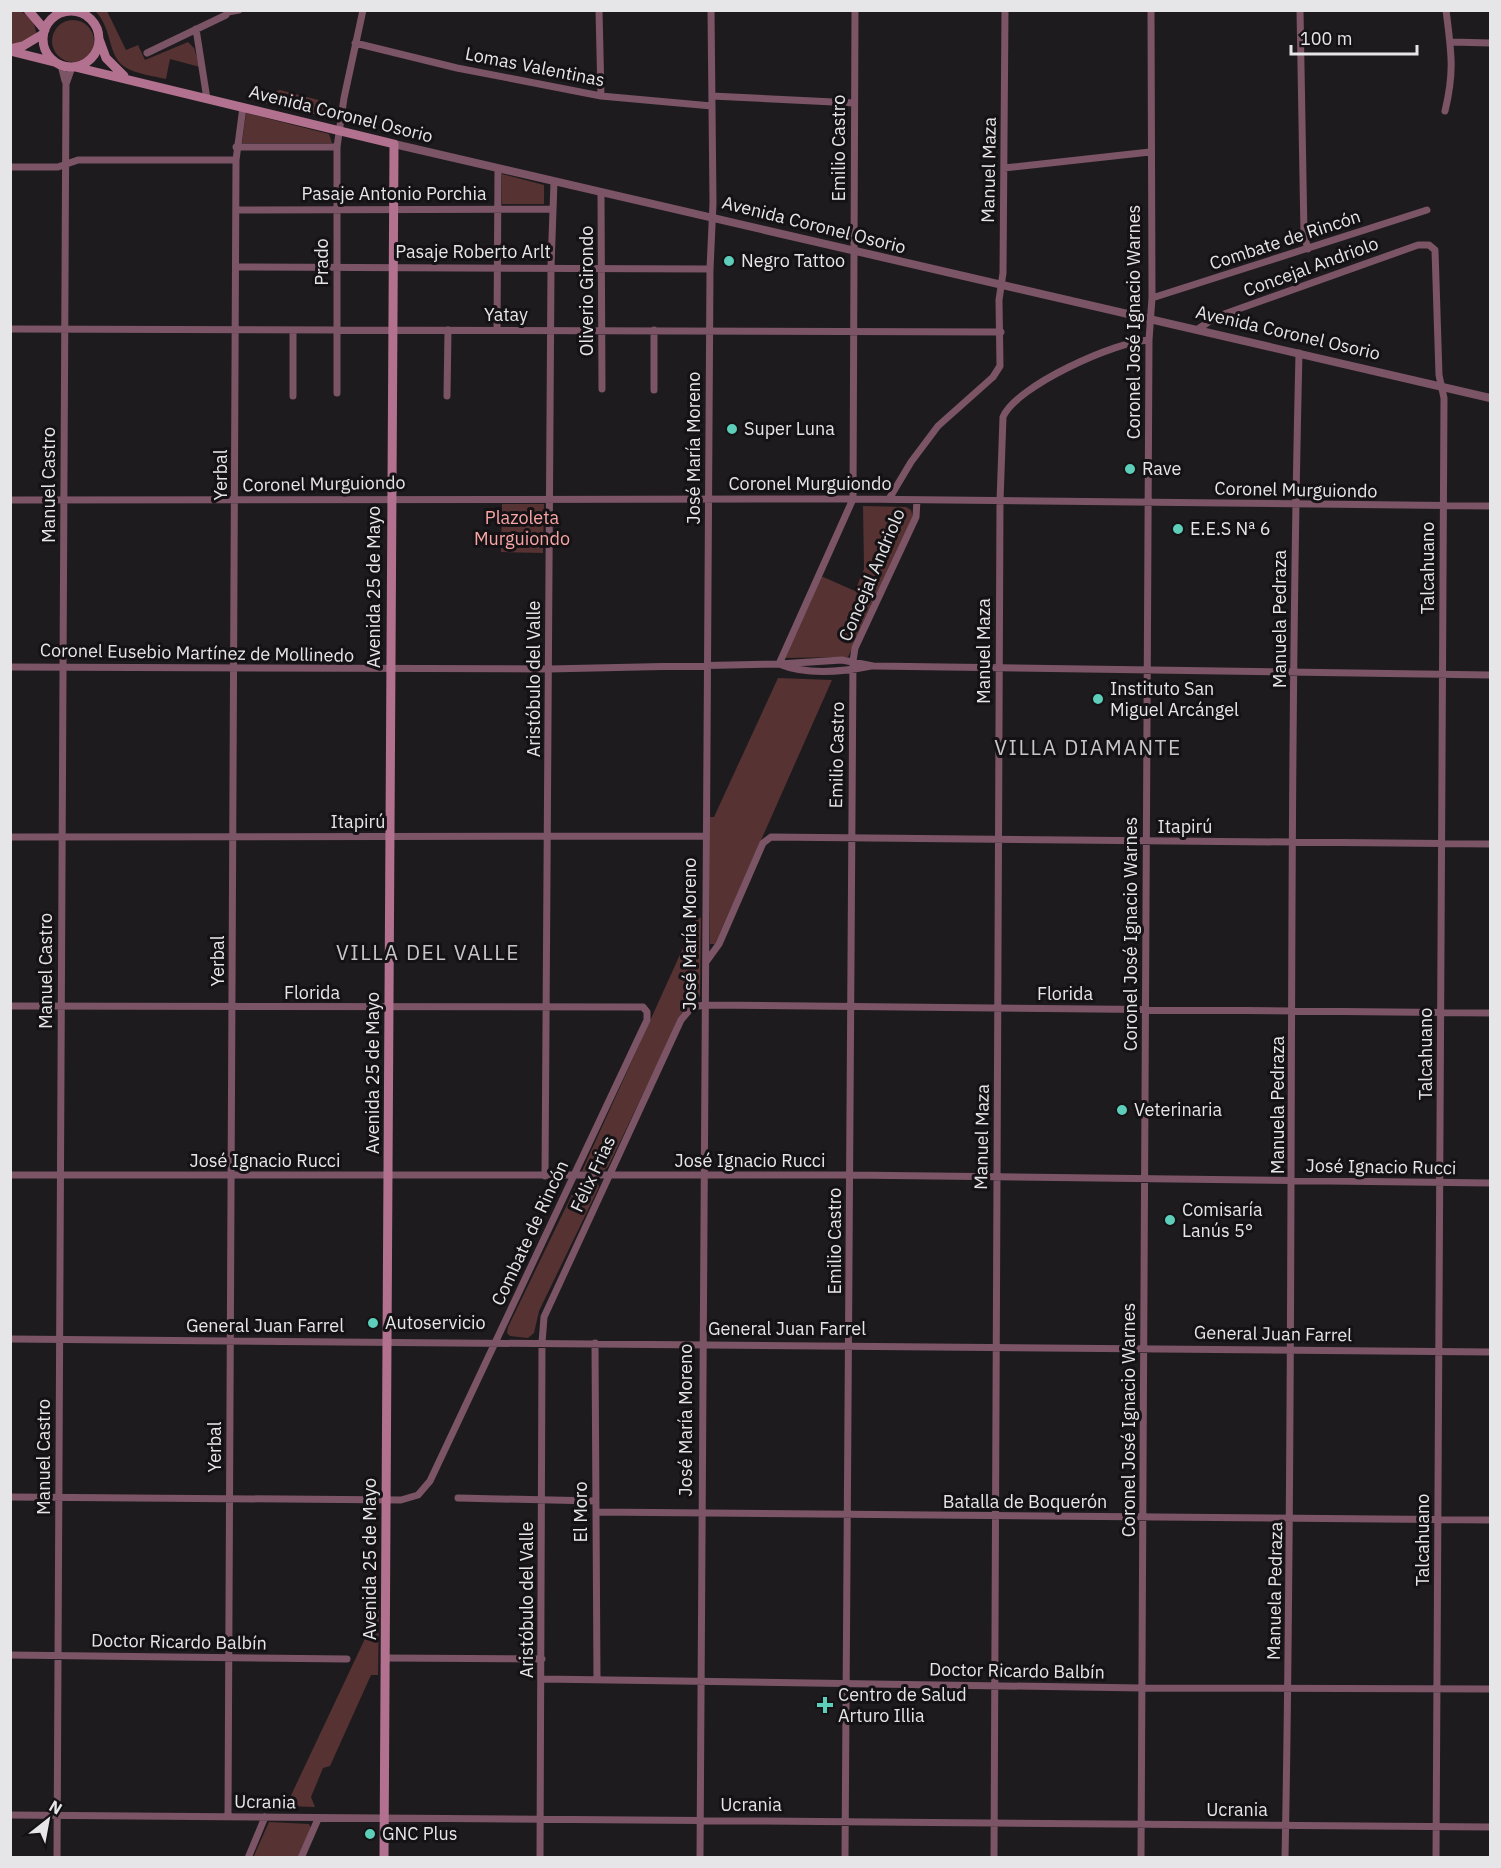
<svg xmlns="http://www.w3.org/2000/svg" width="1501" height="1868" viewBox="0 0 1501 1868" font-family="'IBM Plex Sans',sans-serif">
  <style>
    .green { fill: #563232 }
    .lines { fill: none; stroke-linecap: round; stroke-linejoin: round }
    .minor { stroke: #7b5465; stroke-width: 7 }
    .tertiary { stroke: #7b5465; stroke-width: 8 }
    .secondary { stroke: #b2728f; stroke-width: 9 }
    .poi-dot { fill: #5cceba; stroke: #141215; stroke-width: 2 }
    .labels { text-anchor: middle; stroke-width: 6; stroke-linejoin: round; paint-order: stroke }
    .street-label { font-size: 18px; fill: #e6e5e7; stroke: #141215 }
    .poi-label { font-size: 18px; fill: #e6e5e7; stroke: #141215; text-anchor: start }
    .park-label { font-size: 18px; fill: #f8a5a4; stroke: #141215 }
    .quarter-label { font-size: 21px; letter-spacing: 1.5px; fill: #c8c5c8; stroke: #141215 }
  </style>
  <rect width="100%" height="100%" fill="#1e1b1e"/>
  <path class="green" d="M11 11H21C30 18 37 24 36 37L11 47Z
    M95 11H107L126 50 138 45 145 60 188 42 194 48 200 67 170 59 166 79C153 76 136 74 125 67 107 56 113 28 95 11Z
    M52 41a21 21 0 1 1 42 0a21 21 0 1 1-42 0Z
    M280 90 330 103 327 117 260 102 261 95Z
    M246 113 329 134 332 143H242Z
    M502 174 544 185V204H502Z
    M502 504H544L543 553 501 552Z
    M863 506 906 507 911 510 913 517 848 657 783 658 821 576 855 591 864 569Z
    M778 678 832 680 715 944H710V817H714Z
    M697 917 701 918 700 996 679 1019 608 1167 603 1171H582Z
    M578 1182H597L599 1187 539 1311 534 1333 528 1338 510 1336 507 1333 508 1327Z
    M379 1609 378 1675H371L330 1766 323 1768 311 1797 315 1807 286 1806Z
    M269 1822 309 1824 312 1830 299 1857 253 1858Z"/>
  <g class="lines">
    <path class="minor" d="M599 10 601 96
      M1300 10 1304 235 1308 249
      M228 12 239 10
      M196 29 207 99
      M1451 42 1490 43
      M355 43 457 68 601 96 712 106
      M147 53 226 15 229 10
      M61 65 65 81
      M712 96 854 103
      M1445 111C1455 70 1451 51 1446 10
      M236 147H337
      M10 167H58L78 160H236
      M1004 168 1150 152
      M601 193 602 389
      M236 210 552 209
      M237 267 710 269
      M1152 298 1427 210
      M10 329 1001 332
      M1198 329 1216 317 1418 245H1429L1435 250 1439 375 1444 398 1436 1858
      M497 330 498 169
      M654 390V330
      M337 393V147L344 98 363 10
      M293 396V331
      M447 396 448 330
      M889 499 911 462 938 426 993 377 1000 366 999 300 1003 273 1005 10
      M10 500 853 499 1490 506
      M779 664 853 499 855 10
      M779 664C806 675 842 672 871 666
      M10 667 549 669 779 664 842 660 873 666 1490 675
      M10 837 705 836
      M706 962 719 944 763 843 771 837 1490 844
      M10 1006 643 1007 647 1012V1020L430 1481 418 1495 401 1500 10 1497
      M10 1175H850L1490 1183
      M545 1176 551 267 554 182
      M10 1339 1490 1352
      M595 1343 597 1680
      M458 1498 596 1501
      M596 1512 1490 1520
      M10 1655 347 1659
      M386 1658 542 1659
      M542 1679 1142 1688 1490 1689
      M10 1815 1490 1827
      M228 1817 236 160 243 107
      M57 1858 66 84 72 67
      M248 1858 265 1817
      M301 1858 318 1819
      M540 1858 542 1343 544 1317 681 1020 692 1007 705 1005 1490 1013
      M700 1858 710 269 713 203 711 10
      M845 1858 853 661 855 648 916 517 917 500
      M994 1858 1000 501 1003 417C1016 386 1116 341 1149 340
      M1141 1858 1149 340 1152 298 1151 10
      M1285 1858C1295 1356 1287 854 1299 353"/>
    <path class="tertiary" d="M394 144 1490 398"/>
    <path class="secondary" d="M28 10 45 30
      M43 39a28 28 0 1 1 56 0a28 28 0 1 1-56 0Z
      M99 39 106 58 124 76
      M10 49 23 46 43 34
      M10 51 54 62
      M75 67 394 144 384 1858"/>
  </g>
  <g class="poi-dot">
    <circle cx="729" cy="261" r="6"/>
    <circle cx="732" cy="429" r="6"/>
    <circle cx="1130" cy="469" r="6"/>
    <circle cx="1178" cy="529" r="6"/>
    <circle cx="1098" cy="699" r="6"/>
    <circle cx="1122" cy="1110" r="6"/>
    <circle cx="1170" cy="1220" r="6"/>
    <circle cx="373" cy="1323" r="6"/>
    <path d="M822 1696h6v6h6v6h-6v6h-6v-6h-6v-6h6z"/>
    <circle cx="370" cy="1834" r="6"/>
  </g>
  <g class="labels">
    <g class="street-label">
      <text transform="translate(535 67) rotate(11)" y="6">Lomas Valentinas</text>
      <text transform="translate(341 114) rotate(14)" y="6">Avenida Coronel Osorio</text>
      <text transform="translate(839 148) rotate(-90)" y="6">Emilio Castro</text>
      <text transform="translate(989 170) rotate(-89)" y="6">Manuel Maza</text>
      <text x="394" y="200">Pasaje Antonio Porchia</text>
      <text transform="translate(814 225) rotate(14)" y="6">Avenida Coronel Osorio</text>
      <text transform="translate(1285 240) rotate(-18)" y="6">Combate de Rincón</text>
      <text x="473" y="258">Pasaje Roberto Arlt</text>
      <text transform="translate(322 262) rotate(-90)" y="6">Prado</text>
      <text transform="translate(1311 267) rotate(-20)" y="6">Concejal Andriolo</text>
      <text transform="translate(587 291) rotate(-90)" y="6">Oliverio Girondo</text>
      <text x="506" y="321">Yatay</text>
      <text transform="translate(1134 322) rotate(-90)" y="6">Coronel José Ignacio Warnes</text>
      <text transform="translate(1288 333) rotate(13)" y="6">Avenida Coronel Osorio</text>
      <text transform="translate(694 448) rotate(-90)" y="6">José María Moreno</text>
      <text transform="translate(221 475) rotate(-90)" y="6">Yerbal</text>
      <text transform="translate(324 484) rotate(-1)" y="6">Coronel Murguiondo</text>
      <text x="810" y="490">Coronel Murguiondo</text>
      <text transform="translate(49 485) rotate(-90)" y="6">Manuel Castro</text>
      <text transform="translate(1296 490) rotate(1)" y="6">Coronel Murguiondo</text>
      <text transform="translate(1428 568) rotate(-90)" y="6">Talcahuano</text>
      <text transform="translate(872 575) rotate(-67)" y="6">Concejal Andriolo</text>
      <text transform="translate(374 587) rotate(-90)" y="6">Avenida 25 de Mayo</text>
      <text transform="translate(1280 619) rotate(-90)" y="6">Manuela Pedraza</text>
      <text transform="translate(984 651) rotate(-90)" y="6">Manuel Maza</text>
      <text transform="translate(197 653) rotate(1)" y="6">Coronel Eusebio Martínez de Mollinedo</text>
      <text transform="translate(534 679) rotate(-90)" y="6">Aristóbulo del Valle</text>
      <text transform="translate(837 755) rotate(-89)" y="6">Emilio Castro</text>
      <text x="358" y="828">Itapirú</text>
      <text x="1185" y="833">Itapirú</text>
      <text transform="translate(690 934) rotate(-90)" y="6">José María Moreno</text>
      <text transform="translate(1131 934) rotate(-90)" y="6">Coronel José Ignacio Warnes</text>
      <text transform="translate(218 961) rotate(-90)" y="6">Yerbal</text>
      <text transform="translate(46 971) rotate(-90)" y="6">Manuel Castro</text>
      <text x="312" y="999">Florida</text>
      <text x="1065" y="1000">Florida</text>
      <text transform="translate(1426 1054) rotate(-90)" y="6">Talcahuano</text>
      <text transform="translate(373 1073) rotate(-90)" y="6">Avenida 25 de Mayo</text>
      <text transform="translate(1278 1105) rotate(-90)" y="6">Manuela Pedraza</text>
      <text transform="translate(982 1137) rotate(-89)" y="6">Manuel Maza</text>
      <text x="265" y="1167">José Ignacio Rucci</text>
      <text x="750" y="1167">José Ignacio Rucci</text>
      <text transform="translate(1381 1167) rotate(1)" y="6">José Ignacio Rucci</text>
      <text transform="translate(593 1174) rotate(-65)" y="6">Félix Frias</text>
      <text transform="translate(530 1233) rotate(-65)" y="6">Combate de Rincón</text>
      <text transform="translate(835 1241) rotate(-90)" y="6">Emilio Castro</text>
      <text x="265" y="1332">General Juan Farrel</text>
      <text x="787" y="1335">General Juan Farrel</text>
      <text transform="translate(1273 1334) rotate(1)" y="6">General Juan Farrel</text>
      <text transform="translate(686 1420) rotate(-90)" y="6">José María Moreno</text>
      <text transform="translate(1129 1420) rotate(-90)" y="6">Coronel José Ignacio Warnes</text>
      <text transform="translate(215 1447) rotate(-90)" y="6">Yerbal</text>
      <text transform="translate(44 1457) rotate(-90)" y="6">Manuel Castro</text>
      <text x="1025" y="1508">Batalla de Boquerón</text>
      <text transform="translate(581 1512) rotate(-90)" y="6">El Moro</text>
      <text transform="translate(1423 1540) rotate(-90)" y="6">Talcahuano</text>
      <text transform="translate(370 1559) rotate(-90)" y="6">Avenida 25 de Mayo</text>
      <text transform="translate(1275 1591) rotate(-89)" y="6">Manuela Pedraza</text>
      <text transform="translate(527 1600) rotate(-90)" y="6">Aristóbulo del Valle</text>
      <text transform="translate(179 1642) rotate(1)" y="6">Doctor Ricardo Balbín</text>
      <text transform="translate(1017 1671) rotate(1)" y="6">Doctor Ricardo Balbín</text>
      <text transform="translate(265 1802) rotate(1)" y="6">Ucrania</text>
      <text x="751" y="1811">Ucrania</text>
      <text x="1237" y="1816">Ucrania</text>
    </g>
    <g class="poi-label">
      <text x="741" y="267">Negro Tattoo</text>
      <text x="744" y="435">Super Luna</text>
      <text x="1142" y="475">Rave</text>
      <text x="1190" y="535">E.E.S Nª 6</text>
      <text x="1110" y="695">Instituto San<tspan x="1110" dy="21">Miguel Arcángel</tspan></text>
      <text x="1134" y="1116">Veterinaria</text>
      <text x="1182" y="1216">Comisaría<tspan x="1182" dy="21">Lanús 5°</tspan></text>
      <text x="385" y="1329">Autoservicio</text>
      <text x="838" y="1701">Centro de Salud<tspan x="838" dy="21">Arturo Illia</tspan></text>
      <text x="382" y="1840">GNC Plus</text>
    </g>
    <g class="park-label">
      <text x="522" y="524">Plazoleta<tspan x="522" dy="21">Murguiondo</tspan></text>
    </g>
    <g class="quarter-label">
      <text x="1088" y="755">VILLA DIAMANTE</text>
      <text x="428" y="960">VILLA DEL VALLE</text>
    </g>
  </g>
  <rect width="1501" height="1868" fill="none" stroke="#e6e5e7" stroke-width="24"/>
  <g transform="translate(48 1820) rotate(31)" stroke="#141215" stroke-width="4.5" paint-order="stroke">
  <path d="M0-4.5L10 22L0 15L-10 22Z" fill="#e6e5e7"/>
  <text y="-9" font-size="16" font-weight="bold" text-anchor="middle" fill="#e6e5e7">N</text>
  </g>
  <path d="M1291 45v9h126v-9" fill="none" stroke="#e6e5e7" stroke-width="3"/>
  <text x="1300" y="45" font-size="18" fill="#e6e5e7" stroke="#141215" stroke-width="4.5" paint-order="stroke">100 m</text>
</svg>
